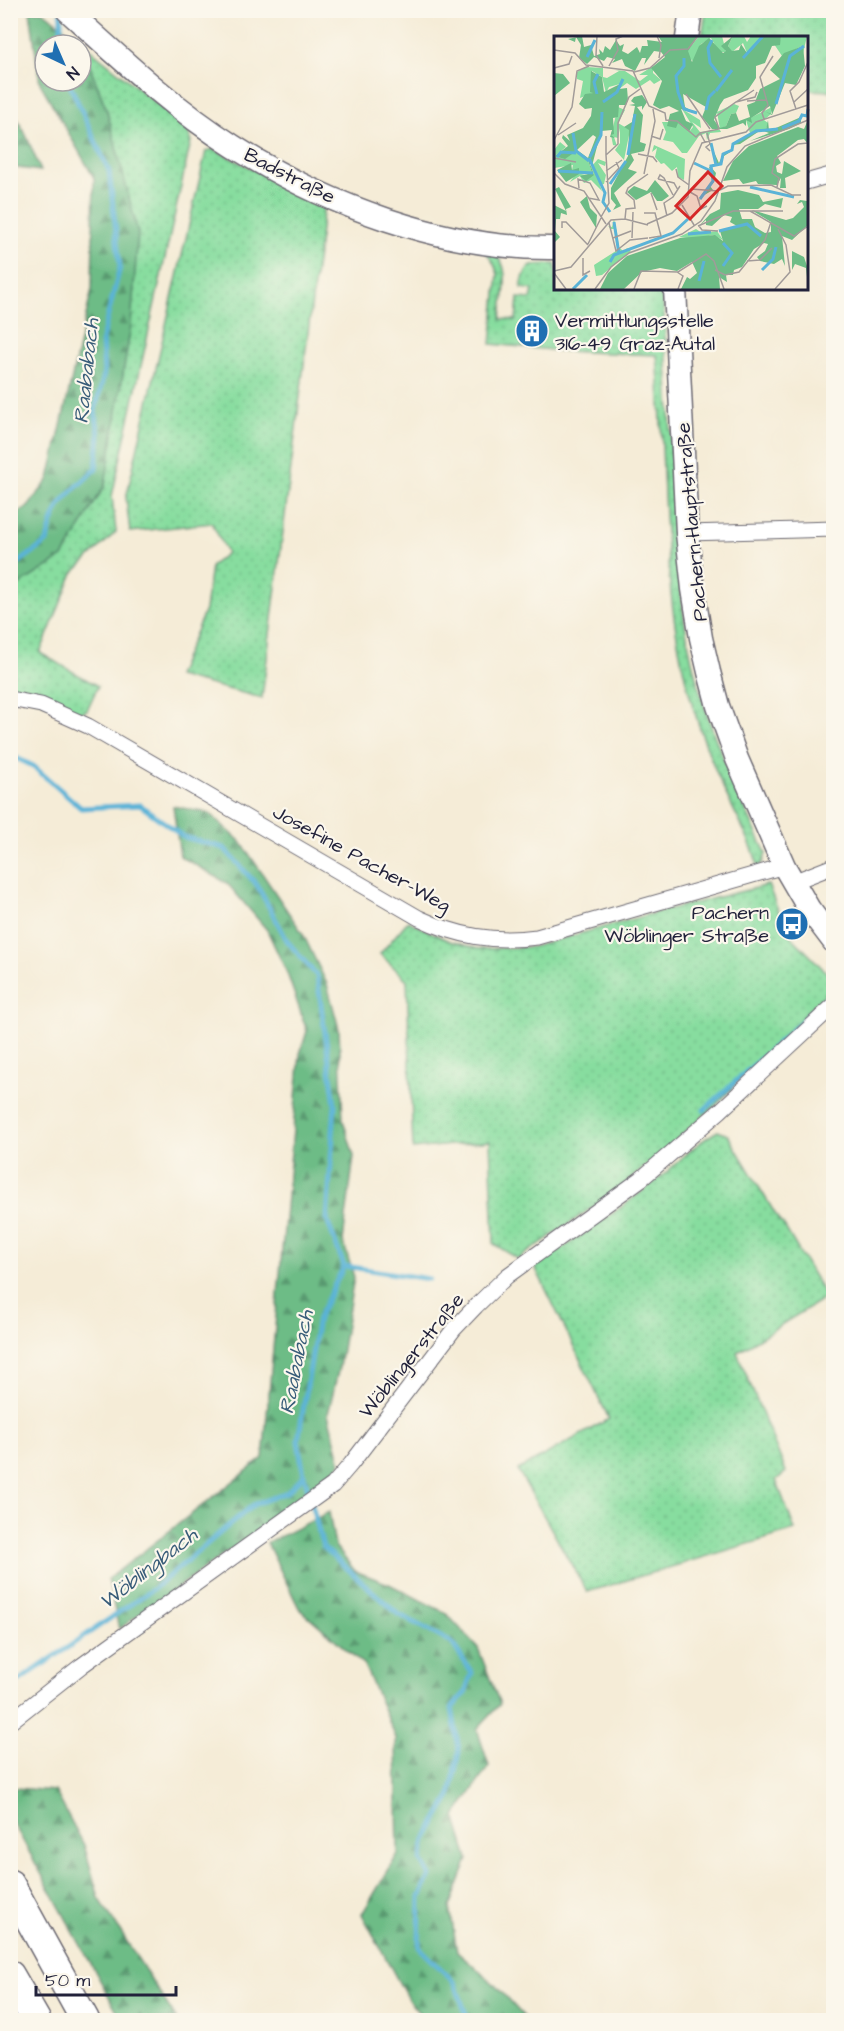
<svg xmlns="http://www.w3.org/2000/svg" width="844" height="2031" viewBox="0 0 844 2031" font-family="'Architects Daughter',sans-serif">
  <style>
    .grass { fill: url(#grass-dots); stroke: #54806d; stroke-width: 1.5 }
    .forest { fill: url(#forest-firs); stroke: #486f60; stroke-width: 1.5; fill-rule: evenodd }
    .lines { fill: none; stroke-linecap: round; stroke-linejoin: round }
    .stream { stroke: #5ab3d7; stroke-width: 5 }
    .street-casing { stroke: #6c6972; stroke-width: 17 }
    .secondary-casing { stroke: #6c6972; stroke-width: 25 }
    .highway-casing { stroke: #6c6972; stroke-width: 31 }
    .street { stroke: #fff; stroke-width: 15 }
    .secondary { stroke: #fff; stroke-width: 22 }
    .highway { stroke: #fff; stroke-width: 28 }
    .labels { text-anchor: middle; stroke-width: 4.5; stroke-linejoin: round; paint-order: stroke }
    .street-label { font-size: 20px; fill: #22223b; stroke: #fbf7ec }
    .poi-label { font-size: 20px; fill: #22223b; stroke: #fbf7ec; text-anchor: start }
    .water-label { font-size: 21px; font-style: italic; fill: #385c79; stroke: #fbf7ec }
    .inset-river { fill: none; stroke: #5ab3d7; stroke-width: 3 }
    .inset-road { fill: none; stroke: #a19b99; stroke-width: 1.5 }
    .view { fill: #d62828; fill-opacity: 0.15; stroke: #d62828; stroke-width: 3 }
    .inset-edge { fill: none; stroke: #22223b; stroke-width: 3 }
  </style>
  <defs>
    <pattern id="grass-dots" width="8" height="8" patternUnits="userSpaceOnUse" patternTransform="scale(1.5)"><rect width="8" height="8" fill="#87dd9f"/><path d="M2 2h.1M6 6h.1" fill="none" stroke="#74bd8a" stroke-width="1.8" stroke-linecap="round"/></pattern>
    <pattern id="forest-firs" width="22" height="20" patternUnits="userSpaceOnUse" patternTransform="scale(1.5)"><rect width="22" height="20" fill="#6dbc86"/><path d="M5 1l3.5 6h-7zM16 11l3.5 6h-7z" fill="#59986f"/></pattern>
  </defs>
  <rect width="100%" height="100%" fill="#fbf7ec"/>
  <filter id="ink" filterUnits="userSpaceOnUse"><feTurbulence type="fractalNoise" baseFrequency=".0167" numOctaves="2"/><feDisplacementMap in="SourceGraphic" scale="12" xChannelSelector="R" yChannelSelector="G"/><feConvolveMatrix kernelMatrix="1 2 1 2 8 2 1 2 1" color-interpolation-filters="sRGB"/></filter>
  <filter id="wash" filterUnits="userSpaceOnUse"><feTurbulence type="fractalNoise" baseFrequency=".008" numOctaves="4" result="noise"/><feDisplacementMap in="SourceGraphic" scale="24" xChannelSelector="R" yChannelSelector="G"/><feGaussianBlur stdDeviation="1.35" result="paint"/><feColorMatrix in="noise" values="0 0 0 0 0 0 0 0 0 0 0 0 0 0 0 0 0 1.4 0 .05"/><feComposite in="paint" operator="in"/></filter>
  <g filter="url(#wash)">
    <rect width="100%" height="100%" fill="#f5ecd7"/>
    <path class="grass" d="M706 11H833V91L807 90 806 38 702 37Z
      M80 41 187 128 191 141 112 496 116 532 73 573 40 653 98 686 87 710 78 714 11 691V590L17 587 105 485 107 111Z
      M213 149 324 205 262 698 177 676 205 610 211 566 227 553 212 523 130 532 126 498 206 151Z
      M486 252C516 256 502 300 501 319L516 320 518 298 531 299 533 290 521 288C525 261 533 265 556 264V288H662C667 353 670 418 674 483 677 549 679 617 697 681 713 741 739 797 766 853L763 862 758 867C752 842 738 820 727 796 710 760 696 720 686 681 660 574 666 464 657 355L562 351 491 344 498 274 493 262Z
      M768 885 787 932 833 979V986L714 1107 619 1189 518 1259 494 1244 490 1141 413 1149 407 980 380 954 408 921 449 941 479 949 532 947 658 912Z
      M718 1131 728 1135 780 1222 783 1224 826 1297 737 1352 786 1472 776 1480 795 1530 587 1592 518 1470 609 1419 535 1267C577 1239 617 1211 656 1181 677 1164 694 1144 718 1131Z"/>
    <path class="forest" d="M30 11H43L80 41 107 111 138 233 131 325 105 485 63 557 11 590V517L28 507 49 479 92 289 94 178 40 83ZM45 45H81V81H45Z
      M11 108 26 135 41 171 11 167Z
      M173 806 209 813 241 842 303 934 327 984 339 1029 343 1120 354 1156 343 1241 354 1277 339 1367 328 1414 341 1463 325 1483 119 1629 108 1579 263 1458 300 1054 307 1031 287 973 267 930 227 883 180 856Z
      M329 1512 335 1546 355 1571 389 1584 446 1613 478 1648 500 1704 477 1729 489 1766 455 1816 468 1859 450 1907 457 1952 493 1983 527 2020H425L409 2001 362 1914 398 1854 396 1738 364 1665 299 1608 267 1543Z
      M14 1788 55 1791 84 1845 99 1898 177 2020H122L11 1819V1799Z"/>
    <g class="lines">
      <path class="stream" d="M61 14V45
        M10 565 18 563 47 542C55 501 67 496 96 469L99 434 95 411 104 374 102 339 120 267 109 171 68 81
        M10 755 33 766 81 808 140 805 184 837 224 848 257 885 288 942 317 976 335 1104 327 1220 344 1266 318 1318 298 1441 304 1475 323 1547 398 1614 452 1643 472 1673 465 1693 452 1708 459 1751 450 1797 425 1840 421 1860 430 1876 420 1897 419 1947 455 1983 468 2020
        M704 1110 834 992
        M344 1266 429 1279
        M10 1687 156 1587 253 1505 287 1492 304 1475"/>
    </g>
  </g>
  <g filter="url(#ink)">
    <g class="lines">
      <g class="street-casing">
        <path id="street" d="M806 182 834 174
          M687 533 834 529
          M10 699 41 705 88 726 419 918C457 936 494 943 537 937L784 866
          M793 882 834 866
          M10 1722 81 1666 333 1485 351 1464 454 1329 476 1306 507 1276 641 1179 720 1111 834 1005"/>
      </g>
      <g class="secondary-casing">
        <path id="secondary" d="M67 10C120 58 173 108 233 146 325 205 446 250 556 248
          M687 38 691 10
          M675 288 687 533 693 589 701 638 709 672 718 706 737 759 784 866 809 909 834 942"/>
      </g>
      <g class="highway-casing">
        <path id="highway" d="M10 1884 85 2020
          M10 1975 36 2020"/>
      </g>
      <use href="#street" class="street"/>
      <use href="#secondary" class="secondary"/>
      <use href="#highway" class="highway"/>
    </g>
  </g>
  <defs>
    <g id="building-disc" transform="scale(1.725)"><circle r="9.5" fill="#1f6fb2" stroke="#fbf7ec"/><path d="M-4-6H4V6H1V3H-1V6H-4ZM-2.5-4.3h1.7v1.8h-1.7ZM.8-4.3h1.7v1.8H.8ZM-2.5-1h1.7V.8h-1.7ZM.8-1h1.7V.8H.8Z" fill="#fff"/></g>
    <g id="bus-disc" transform="scale(1.725)"><circle r="9.5" fill="#1f6fb2" stroke="#fbf7ec"/><path d="M-5-6H5V4H4V6H2V4H-2V6H-4V4H-5ZM-3.5-4V0h7V-4ZM-3.5 1.2v1.5H-2V1.2ZM2 1.2v1.5H3.5V1.2Z" fill="#fff"/></g>
  </defs>
  <g fill-rule="evenodd">
    <use href="#building-disc" x="532" y="331"/>
    <use href="#bus-disc" x="792" y="924"/>
  </g>
  <g class="labels">
    <g class="street-label">
      <text transform="translate(290 175) rotate(27)" y="7">Badstraße</text>
      <text transform="translate(691 522) rotate(-95)" y="7">Pachern-Hauptstraße</text>
      <text transform="translate(362 858) rotate(29)" y="7">Josefine Pacher-Weg</text>
      <text transform="translate(411 1355) rotate(-51)" y="7">Wöblingerstraße</text>
    </g>
    <g class="poi-label">
      <text x="555" y="327">Vermittlungsstelle<tspan x="555" dy="23">316-49 Graz-Autal</tspan></text>
      <text x="769" y="919" text-anchor="end">Pachern<tspan x="769" dy="23">Wöblinger Straße</tspan></text>
    </g>
    <g class="water-label">
      <text transform="translate(86 371) rotate(-84)" y="7">Raababach</text>
      <text transform="translate(296 1362) rotate(-79)" y="7">Raababach</text>
      <text transform="translate(148 1568) rotate(-38)" y="7">Wöblingbach</text>
    </g>
  </g>
  <g transform="translate(554 36)">
    <rect width="254" height="254" fill="#f5ecd7"/>
    <path d="M145 0H168L172 16H165L157 2 147 8 140 26 130 17 124 18 134 14ZM179 0H190L193 6 197 0H209L193 17 189 7 178 16 174 10ZM227 0H253L248 22V10L228 20 220 8 225 9ZM99 30V37L107 44 100 48 96 44 82 53 73 47 65 53 66 48 55 51 52 57 48 41 38 35 39 57 26 62 29 45 23 43V36L32 31 49 32V41L53 42 65 35 61 34 71 35 86 45 94 39H85ZM180 68 185 70 182 77 177 78 172 90 166 93 163 76ZM64 71 71 74 64 87 76 94 70 124 61 114 66 107V92L64 102 60 101 63 110 59 109 57 99ZM218 71 217 78 210 84 214 87 212 94 196 97 192 84ZM128 73 146 84 147 92 138 86 146 96 162 94H166L167 96 156 97 153 104 152 97 145 100 133 117H128L119 106 109 104 112 96 108 86H125L135 96 139 91ZM6 106 12 111 1 120 16 116V110L34 124 38 137 27 139H40L37 131 44 123 52 126 51 130 44 127 52 139 50 148 46 149 48 155 37 144 30 147 26 140 16 146 24 135 18 134 19 129 0 132V114ZM100 109 131 123 130 144 124 141 123 131 118 135 110 127 107 128 101 121 103 112 98 116ZM60 183 63 197 65 211 70 216 73 212 77 215 48 239 42 240 40 229 65 213 61 193H57L54 190 58 191ZM142 193 148 197 163 195 169 204 159 199 141 203 125 201Z" fill="#87dd9f"/>
    <path d="M28 0 30 11 37 9 40 20 46 18 45 13 49 17 51 10 56 14 62 4 66 10 70 8 68 15 74 18 83 11 86 17 88 10H94L93 4 108 6 104 0H144L134 15 138 26 145 10 155 2 169 17 172 15 167 10 179 0 174 10 178 15 185 14 187 8 193 17 209 0H227L226 9 218 10 211 27 202 30V42L194 54 170 63 166 69 160 84 166 92 172 90 177 78 182 77 185 85 196 81 193 69 201 66 206 53 226 43 216 34 230 17 249 10 251 30 242 49 231 47 218 79 212 76 218 78 216 70 197 82 198 87 192 84V90L189 87 173 93H158L148 81 152 71 129 58 131 71 143 78 127 73 132 85 139 88 135 96 124 87 122 92 113 90 116 78 125 75 115 70 106 73 99 69 108 45 97 32 111 21 107 16 100 15 90 29 92 22H88L81 35 71 30 68 23 58 27 61 23 53 21 50 25 40 21 33 28 25 22 27 9 22 1 21 6 14 3ZM37 35 48 41 50 56 66 48 65 53 73 52 74 64 72 69H65L64 81 59 82 60 98 57 99 61 102 56 101 58 94 47 95 38 130 36 121V128L40 139 32 145 26 140 38 137 34 124 21 116 11 123 1 120 14 110 8 102 9 99 16 105 13 99 29 92 37 80 38 72 31 73 25 68 31 58 39 57 36 56ZM39 99 42 101 34 122 23 114ZM0 37 9 38 16 47 0 60ZM88 59 93 66 88 74V70L83 71 89 79 86 106 92 108 90 115 77 118 80 124 74 133 83 136 60 157 67 170 59 174 62 169 57 163V152L74 120 75 94 70 91 78 86 81 70 75 69 81 68 77 65 80 61ZM247 81V87L235 93 196 105 215 97 207 94 186 108 179 109 178 115 170 120 167 128 157 131 162 137 160 146 156 150 159 154 147 161 145 167 146 161 159 144 155 131 162 128 155 105 165 127 169 118 177 114 179 108 203 94H212L214 84 215 95ZM253 86V107L250 103 244 104 223 120 227 127 222 130 223 136 228 138 230 125 247 135 231 142 232 152H226L227 142 223 149 204 148 202 145 189 148 185 143 169 145 179 125 195 110 244 91 250 93ZM17 127 18 134 25 132V138L12 146 3 134ZM101 144 115 160 108 165H103L97 156 82 164 73 156 80 150 93 155ZM5 151 17 171 12 173 13 179 7 177 6 183H2L1 195 6 201 1 206H0V169L12 175 1 153ZM184 154 205 159 209 166 229 162 227 172 211 168 204 173H185L188 183H198L201 191 211 197 217 196V186L199 175 198 174 232 184 239 182 250 171 248 166 243 168 246 164 253 165V190L238 204 228 200 231 230 228 223 220 228 206 225 203 221 211 215 214 208 210 207 200 213 188 231 180 234 179 239H172L173 246 165 241 166 253H127L133 241 136 243 143 237 138 226 123 235 106 232 88 236 70 253H46L54 237 73 220 126 202 161 199 169 205 166 195 183 190 176 186 178 181 170 179 158 190 152 189V184L145 190 156 178 166 173 167 157ZM33 160 36 172 43 179 42 192 26 166ZM238 215 250 221 253 230V241L252 232 241 228 238 234Z" fill="#6dbc86" fill-rule="evenodd"/>
    <path class="inset-river" d="M158 4 154 12 156 27 167 41M33 21 41 4M130 22V30L122 40 124 56 130 73 143 77M189 22 209 0M162 55 178 34M43 58 40 46 44 38M49 66 63 56 69 43M222 68 236 20 250 10M152 74 155 61 161 55M228 92 245 85 248 79 253 80 254 73M19 97 22 115 35 125M157 107 162 129M74 119 81 78M3 121 7 116 22 117M36 121 47 99 48 76M35 122 51 157 49 166 56 176M140 127 157 135M4 135 39 137M56 148 72 125M196 151 240 161M146 163 159 145 157 130 167 128 169 118 178 114 179 108 202 95 224 93M60 186 65 218M165 195 193 188 207 200M134 198 157 196M56 226 60 219 119 197 134 183M169 230 178 217 169 207M208 234 219 223 222 211M145 245 150 225M19 253 33 239"/>
    <path class="inset-road" d="M43 0 42 19 49 30M103 0 107 9 105 22M0 14 21 17 32 29 79 35 95 70 111 77 112 84 123 85 142 101 146 97 151 106M55 30 64 14 62 3 69 0M0 32 15 28 18 20M80 36 96 32 116 14 134 13 144 0M132 58 156 93M193 65 212 64M182 66 200 54M240 66 254 53M242 73 236 55 245 46 254 26M210 83 208 77 214 69 206 41 219 20M146 97 165 93 161 81 182 66 201 61 203 56M153 97 156 108 152 111 156 115M4 99 22 87M52 100V119M97 100 106 103 109 93M0 104 18 71 23 35 35 30M84 118 99 121 103 126M0 122 22 126M122 133 124 141 135 149M52 135 68 124M0 137 11 148 30 155 52 188M90 138 101 85 99 73M104 143 106 139 110 142 119 159M104 143 120 147 124 154M52 146 65 132 62 126M223 151 225 142 218 137 221 123 244 108 254 107M25 152 24 143 36 147 45 164 34 162M137 153 164 155M166 154 174 150 217 149 238 159H247M136 156 143 160 147 173 153 170M97 157 103 174M128 169 140 189M196 175 240 200 254 190M90 177H101L107 200 95 202M113 180 110 167 119 161 126 150M47 181 55 167 52 119 64 108V87L75 61 86 53M71 183 72 173 81 172 80 164 72 157 74 152 94 138M55 187 62 215 76 204 94 202M93 188 118 177 134 161 136 135 148 107 192 96 202 86 254 69M144 190 179 175H229M145 190 148 194 164 195M8 192V186H12L34 209M59 202 77 195M78 202 79 176M34 208 47 182M29 222V239L36 235M193 225 206 224 218 212M161 234 171 239 185 236 211 204 217 186M0 235 17 231 57 184 71 183 94 189M123 236 129 240 124 253M0 237 12 253M41 253 57 231 75 217 128 198 147 185 161 165 173 131 191 110 254 84M80 253 87 235 124 236 152 218 160 225 170 253M221 253 236 236 232 209 224 193"/>
    <path class="view" d="M154 136 168 150 136 183 122 170Z"/>
    <rect width="254" height="254" class="inset-edge"/>
  </g>
  <rect width="844" height="2031" fill="none" stroke="#fbf7ec" stroke-width="36"/>
  <g transform="translate(63 63) rotate(136)"><circle r="28" fill="#fbf7ec" stroke="#a4a2a5" stroke-width="1.5"/>
  <path d="M0-4.5L10 22L0 15L-10 22Z" fill="#1f6fb2"/>
  <text y="-9" font-size="16" font-weight="bold" text-anchor="middle" fill="#22223b">N</text>
  </g>
  <path d="M36 1986v9h140v-9" fill="none" stroke="#22223b" stroke-width="3"/>
  <text x="45" y="1986" font-size="18" fill="#22223b" stroke="#fbf7ec" stroke-width="4.5" paint-order="stroke">50 m</text>
</svg>
